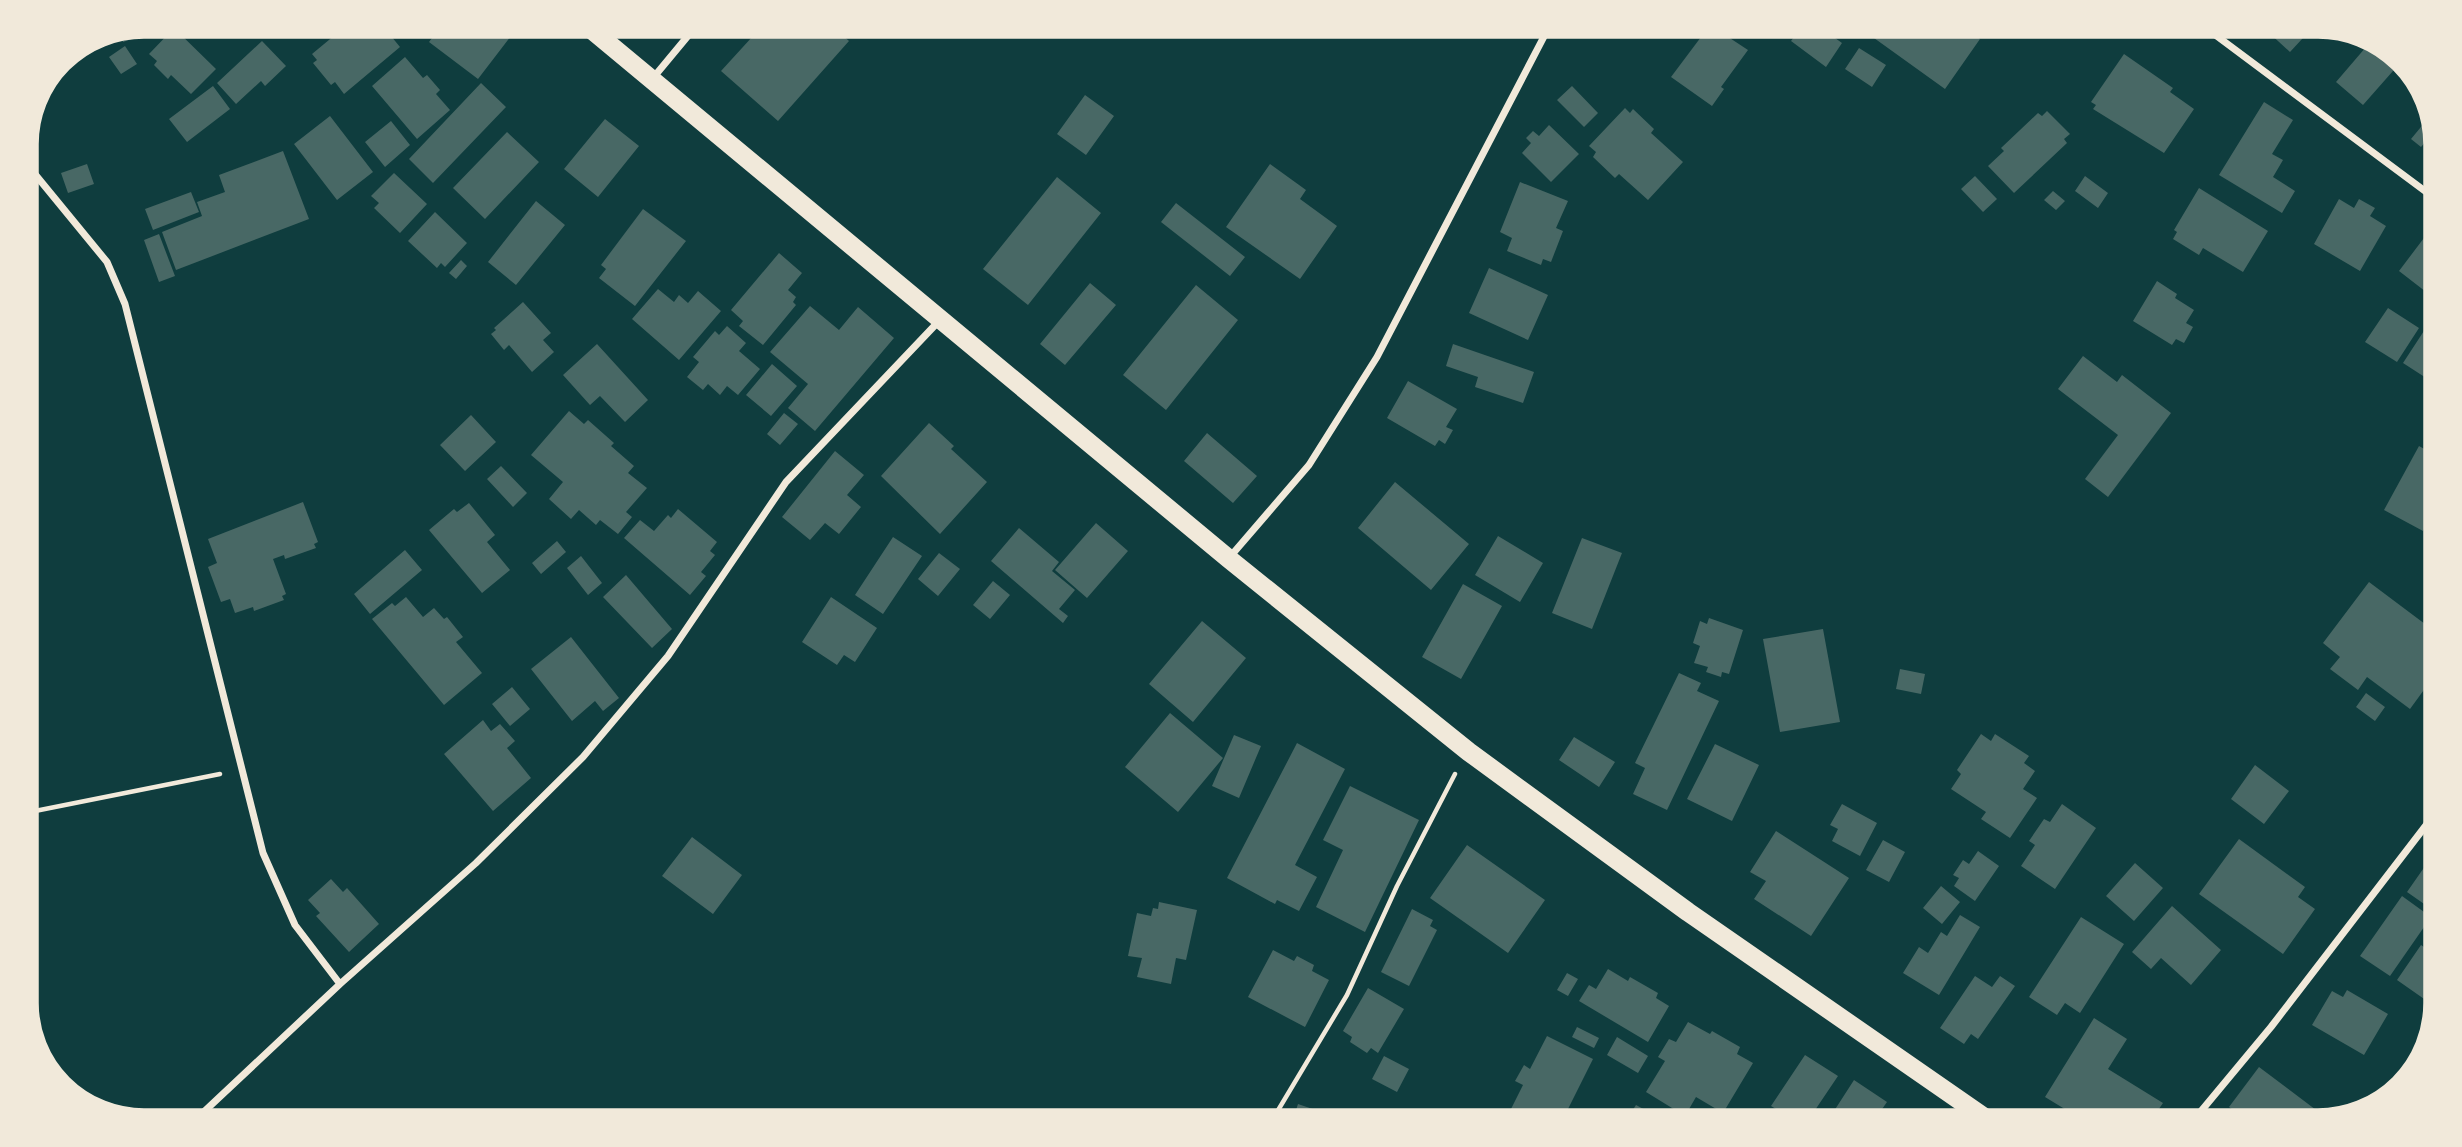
<svg xmlns="http://www.w3.org/2000/svg" width="2462" height="1147" viewBox="0 0 2462 1147" font-family="Lato,sans-serif">
  <style>
    .building { fill: #486865 }
    .lines { fill: none; stroke-linecap: round; stroke-linejoin: round }
    .path { stroke: #f1e9da; stroke-width: 4.5 }
    .minor { stroke: #f1e9da; stroke-width: 7 }
    .trunk { stroke: #f1e9da; stroke-width: 19 }
    .rim { fill: none; stroke: #f1e9da; stroke-width: 3.5 }
  </style>
  <rect width="100%" height="100%" fill="#0f3d3e"/>
  <path class="building" d="M144 25H156L158 30 123 42 118 30Z
    M347 25H382L400 47 344 94 335 82 331 85 313 63 317 60 312 54Z
    M442 25H505L514 32 478 79 429 42Z
    M763 25H831L849 41 778 121 721 71Z
    M1710 25 1748 50 1721 87 1724 89 1712 106 1671 77Z
    M1803 25H1817L1842 43 1826 67 1791 41Z
    M1867 25H1961L1980 39 1945 89 1874 38 1863 29Z
    M2271 25H2315L2290 52 2266 30Z
    M2320 25 2339 29 2333 36Z
    M174 28 216 69 191 94 171 75 168 79 154 65 157 61 149 54Z
    M2372 40 2400 63 2363 105 2336 82Z
    M262 41 286 66 265 86 261 81 236 104 217 83Z
    M125 46 137 64 121 74 109 57Z
    M1859 48 1886 65 1872 87 1845 69Z
    M2124 54 2173 88 2170 92 2194 109 2164 153 2093 109 2096 105 2091 102Z
    M405 57 423 78 427 75 440 90 436 94 450 110 417 139 372 86Z
    M481 83 506 107 433 183 409 159Z
    M213 86 230 109 187 142 169 119Z
    M1572 86 1598 113 1584 127 1557 100Z
    M1085 95 1114 116 1086 155 1057 134Z
    M2264 102 2293 120 2272 154 2283 160 2273 177 2295 191 2282 213 2219 175Z
    M1625 108 1630 113 1633 109 1654 129 1651 133 1683 162 1648 200 1619 174 1615 178 1593 157 1596 152 1589 146Z
    M2047 111 2070 134 2064 139 2067 143 2014 193 1988 166 2004 151 2001 148 2038 113 2042 116Z
    M330 116 373 172 337 200 294 144Z
    M2430 116 2435 131 2421 147 2411 139Z
    M605 119 639 146 598 197 564 169Z
    M391 121 410 145 385 167 365 142Z
    M1549 125 1579 154 1551 182 1522 153 1531 143 1526 138 1533 131 1539 136Z
    M507 132 539 162 485 219 453 188Z
    M283 151 309 219 176 270 162 232 202 216 197 202 225 192 219 175Z
    M87 164 94 184 68 193 61 173Z
    M1270 164 1306 190 1300 199 1337 226 1300 279 1226 227Z
    M394 173 427 204 400 233 374 208 379 203 371 196Z
    M1975 176 1997 199 1983 212 1961 189Z
    M2085 176 2108 193 2098 208 2075 191Z
    M1057 177 1101 213 1028 305 983 269Z
    M1520 182 1568 201 1556 228 1563 231 1551 262 1543 259 1541 265 1507 251 1512 238 1500 232Z
    M2199 188 2268 231 2243 272 2203 248 2199 255 2173 239 2177 232 2174 230Z
    M2053 191 2065 201 2056 210 2044 200Z
    M191 192 199 212 153 230 145 209Z
    M2339 199 2354 208 2359 199 2375 208 2370 216 2386 226 2360 271 2314 244Z
    M536 201 565 225 516 285 488 262Z
    M1176 203 1245 257 1230 276 1161 222Z
    M643 209 686 241 635 306 599 278 606 269 601 265Z
    M435 212 467 243 445 267 441 263 437 268 408 241Z
    M2433 226 2437 229V286L2430 295 2399 271Z
    M159 234 175 276 159 282 144 240Z
    M779 253 802 273 788 290 796 297 793 302 796 305 763 345 739 326 743 321 731 310Z
    M461 260 467 266 456 279 449 273Z
    M1489 268 1548 295 1528 340 1469 313Z
    M2157 281 2177 294 2175 298 2194 310 2186 323 2193 327 2184 343 2176 339 2172 345 2133 321Z
    M1090 283 1116 305 1065 365 1040 344Z
    M1196 285 1238 320 1166 410 1123 375Z
    M658 289 674 302 679 295 688 303 698 291 721 311 679 360 632 319Z
    M523 302 551 333 543 340 554 352 532 372 509 345 504 350 491 334 496 330 494 328Z
    M810 306 839 330 858 307 894 338 815 431 788 408 808 384 770 352Z
    M2388 308 2419 328 2397 362 2365 342Z
    M2435 314 2437 315V385L2403 363Z
    M727 326 746 343 739 351 760 369 738 395 727 386 720 395 708 384 703 390 687 377 699 362 693 357 715 331 719 335Z
    M597 344 648 400 625 422 600 396 590 405 563 375Z
    M1453 344 1534 372 1523 403 1475 387 1478 377 1446 366Z
    M2083 356 2117 382 2122 375 2171 413 2108 497 2085 479 2118 435 2058 389Z
    M772 364 797 386 771 416 746 395Z
    M1408 381 1457 409 1446 427 1453 430 1445 444 1439 440 1435 446 1387 418Z
    M569 411 584 424 588 420 614 443 611 446 634 466 628 473 647 488 626 512 632 517 618 534 600 520 596 525 579 510 571 519 549 499 563 482 531 455Z
    M784 413 798 424 780 445 767 434Z
    M471 415 496 442 465 471 440 445Z
    M929 423 954 446 951 449 987 482 940 534 881 476Z
    M1207 433 1257 476 1233 503 1184 461Z
    M2419 446 2437 456V504L2423 531 2384 510Z
    M835 451 864 475 847 495 861 507 839 534 825 523 810 540 782 517Z
    M501 466 527 493 513 507 487 479Z
    M1395 482 1469 544 1431 590 1358 528Z
    M303 502 318 542 314 544 316 548 285 559 284 555 273 559 286 594 282 596 284 600 254 611 253 607 235 613 230 599 221 602 208 567 217 563 208 539Z
    M469 503 495 535 487 542 510 570 482 593 429 530 454 509 457 512Z
    M678 509 717 542 710 551 715 555 701 572 706 576 690 595 624 538 640 520 654 531 668 515 671 518Z
    M1096 523 1128 551 1087 598 1055 570Z
    M1019 528 1059 562 1052 571 1075 590 1059 609 1068 616 1063 623 991 561Z
    M1498 536 1543 563 1520 602 1475 575Z
    M893 537 922 556 883 614 855 595Z
    M1582 538 1622 553 1592 629 1552 613Z
    M557 541 566 552 541 574 532 563Z
    M405 550 422 570 370 614 354 594Z
    M939 553 960 569 938 596 918 579Z
    M581 556 602 583 588 595 567 568Z
    M626 575 672 629 652 648 603 597Z
    M993 581 1010 595 990 619 973 605Z
    M2369 582 2437 633V672L2410 709 2367 677 2358 690 2330 669 2340 657 2323 643Z
    M1463 584 1502 606 1461 679 1422 657Z
    M406 597 423 617 434 608 444 619 447 617 463 637 456 642 482 673 444 705 372 619 392 603 395 606Z
    M831 597 877 628 855 662 844 655 837 665 802 642Z
    M1709 618 1743 630 1729 674 1722 672 1721 677 1706 672 1708 667 1694 663 1700 646 1693 643 1700 621 1707 624Z
    M1202 621 1246 658 1193 722 1149 684Z
    M1823 629 1840 722 1780 732 1763 639Z
    M571 637 619 698 603 711 595 701 572 721 531 669Z
    M1900 669 1925 674 1921 694 1896 689Z
    M1679 673 1701 683 1697 691 1719 701 1667 810 1633 794 1645 768 1635 763Z
    M512 687 530 709 510 726 492 704Z
    M2366 693 2385 707 2375 721 2356 707Z
    M1170 713 1223 758 1178 812 1125 767Z
    M483 720 491 731 500 724 515 741 507 748 531 778 493 811 444 754Z
    M1981 734 1991 741 1995 734 2029 756 2024 763 2035 771 2023 789 2037 798 2010 838 1981 819 1986 812 1951 789 1961 774 1957 770Z
    M1234 735 1261 746 1239 798 1212 786Z
    M1574 737 1615 762 1599 787 1559 760Z
    M1297 743 1345 769 1295 865 1317 877 1299 911 1277 900 1275 904 1227 878Z
    M1715 744 1759 765 1732 821 1687 799Z
    M2255 765 2289 791 2264 824 2231 799Z
    M1350 786 1419 820 1365 932 1316 907 1343 850 1323 840Z
    M1842 804 1877 823 1860 856 1832 841 1838 829 1830 825Z
    M2062 804 2096 828 2055 889 2021 866 2035 845 2029 841 2044 819 2050 822Z
    M1776 831 1849 878 1811 936 1754 899 1766 881 1750 872Z
    M692 837 742 875 713 914 662 876Z
    M2239 839 2305 887 2298 897 2315 909 2283 954 2199 894Z
    M1883 840 1905 852 1889 882 1866 870Z
    M1467 845 1545 900 1508 953 1430 898Z
    M2437 849V913L2407 892Z
    M1978 851 1999 866 1975 901 1954 886 1959 878 1953 875 1963 860 1969 864Z
    M2135 863 2163 888 2134 921 2106 896Z
    M331 879 343 892 347 888 379 924 349 952 316 916 320 913 308 900Z
    M1941 886 1960 902 1942 924 1923 908Z
    M2402 896 2431 917 2390 976 2360 956Z
    M1159 902 1197 910 1186 960 1176 958 1171 984 1137 977 1142 958 1128 956 1137 913 1151 916 1153 908 1158 909Z
    M2172 906 2221 950 2191 985 2161 958 2151 969 2132 952Z
    M1412 909 1433 920 1430 926 1437 930 1409 986 1381 972Z
    M1960 915 1980 927 1939 995 1903 973 1919 947 1928 953 1941 932 1947 936Z
    M2081 917 2124 944 2080 1013 2065 1003 2057 1015 2029 997Z
    M2437 921V950L2424 941Z
    M2421 945 2437 956V1008L2397 980Z
    M1273 950 1294 961 1297 956 1314 965 1312 971 1329 980 1305 1027 1248 997Z
    M1608 969 1628 981 1630 977 1658 993 1656 998 1669 1006 1648 1042 1579 1001 1589 985 1596 989Z
    M1567 973 1578 979 1568 996 1557 990Z
    M1975 976 1992 987 2000 976 2015 986 1978 1039 1971 1034 1964 1044 1940 1028Z
    M1368 988 1404 1009 1378 1053 1371 1048 1367 1053 1350 1042 1352 1037 1343 1031Z
    M2347 990 2388 1014 2364 1055 2312 1025 2332 991 2343 997Z
    M2094 1018 2127 1039 2108 1069 2163 1103 2150 1122H2086L2045 1097Z
    M1688 1022 1710 1034 1712 1031 1740 1047 1737 1054 1753 1063 1723 1113 1696 1097 1685 1116 1646 1092 1665 1061 1658 1057 1669 1039 1676 1042Z
    M1577 1027 1599 1038 1594 1048 1572 1037Z
    M1547 1036 1593 1059 1564 1117 1569 1119 1567 1122H1522L1508 1115 1523 1085 1515 1081 1524 1065 1530 1069Z
    M1617 1037 1648 1056 1638 1073 1607 1055Z
    M1805 1055 1838 1076 1807 1122H1797L1771 1106Z
    M1384 1056 1409 1069 1397 1092 1372 1079Z
    M2259 1067 2328 1119 2318 1122H2250L2229 1107Z
    M1854 1080 1887 1102 1873 1122 1861 1114 1852 1122 1834 1111Z
    M1298 1104 1339 1118 1337 1122H1292Z
    M1636 1105 1660 1118 1657 1122H1625Z"/>
  <g class="lines">
    <path class="path" d="M25 813 220 774
      M1271 1122 1347 995 1397 886 1455 774"/>
    <path class="minor" d="M2202 25 2437 200
      M653 78 697 25
      M25 162 107 262 125 304 263 853 295 925 340 984
      M1229 558 1309 465 1377 357 1550 25
      M193 1122 340 984 476 863 583 757 668 656 786 482 939 321
      M2192 1122 2271 1027 2437 811"/>
    <path class="trunk" d="M586 25 1229 559 1469 752 1688 912 1991 1122"/>
  </g>
  <path d="M0 0H2462V1147H0ZM144 37H2318A107 107 0 0 1 2425 144V1003A107 107 0 0 1 2318 1110H144A107 107 0 0 1 37 1003V144A107 107 0 0 1 144 37Z" fill="#f1e9da" fill-rule="evenodd"/>
  <path class="rim" d="M144 37H2318A107 107 0 0 1 2425 144V1003A107 107 0 0 1 2318 1110H144A107 107 0 0 1 37 1003V144A107 107 0 0 1 144 37Z"/>
</svg>
